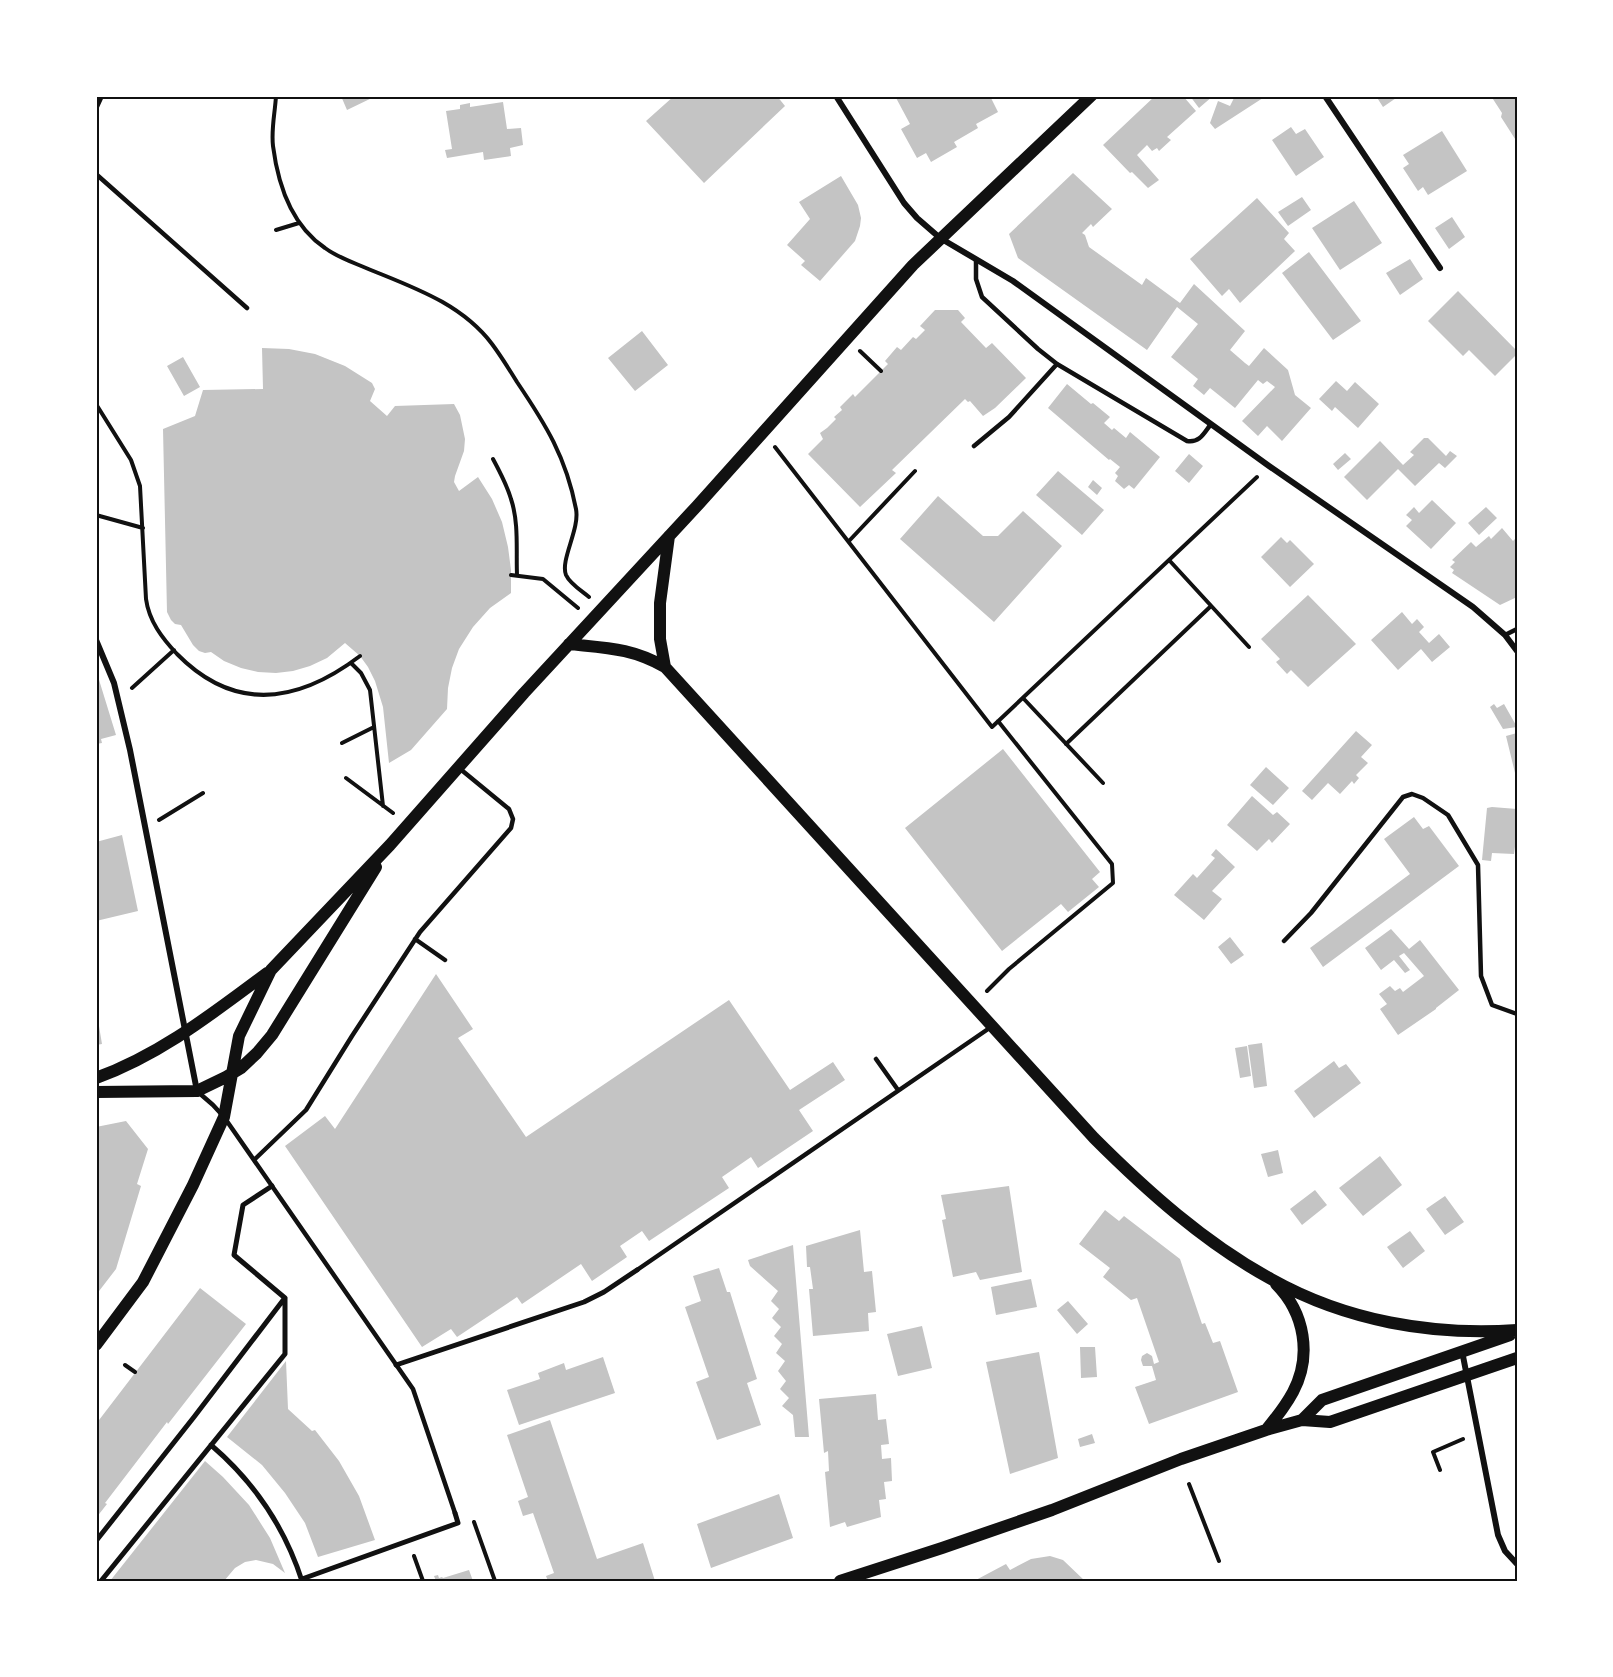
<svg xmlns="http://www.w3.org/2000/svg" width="1613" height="1677" viewBox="0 0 1613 1677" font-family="Poppins,sans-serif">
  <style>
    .building { fill: #c4c4c4 }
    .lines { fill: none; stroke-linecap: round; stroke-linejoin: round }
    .path { stroke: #111; stroke-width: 4 }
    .service { stroke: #111; stroke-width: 4.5 }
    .pedestrian { stroke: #111; stroke-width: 5 }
    .minor { stroke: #111; stroke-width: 6 }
    .secondary { stroke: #111; stroke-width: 12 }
    .neatline { fill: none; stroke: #111; stroke-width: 2 }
  </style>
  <rect width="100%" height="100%" fill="#fff"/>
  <path class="building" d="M341 96H376L347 110Z
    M674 96H727L729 99 732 96H777L785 106 704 183 646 121Z
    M895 96H990L998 112 976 124 978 128 954 142 957 147 931 162 926 153 917 158 901 129 910 124Z
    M1155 96H1183L1196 111 1167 137 1171 140 1159 151 1157 148 1152 151 1147 145 1137 155 1159 180 1148 188 1132 172 1130 173 1103 145Z
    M1190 96H1213L1199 108Z
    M1235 96 1249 98 1250 96H1266L1215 129 1210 123 1218 101 1230 106Z
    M1376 96H1399L1383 107Z
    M1491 96H1517V142L1501 117 1502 113Z
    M503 102 507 129 521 128 523 145 510 148 511 156 484 160 483 152 447 158 445 150 452 149 446 111 460 109V105L470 103V107Z
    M1291 127 1296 134 1305 129 1324 157 1296 176 1272 140Z
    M1442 131 1467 171 1428 195 1423 187 1418 191 1403 168 1409 164 1403 155Z
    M1073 173 1112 209 1093 227 1091 224 1082 233 1085 235 1089 247 1142 285 1146 278 1180 303 1194 284 1245 331 1230 350 1245 363 1249 366 1264 348 1288 370 1295 395 1311 408 1282 441 1267 426 1258 436 1242 421 1275 387 1267 381 1263 384 1258 380 1235 408 1210 388 1204 395 1193 386 1198 379 1171 357 1198 324 1177 307 1147 350 1018 258 1009 234Z
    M841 176 858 205 861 218 860 226 855 241 820 281 801 265 805 261 787 245 810 219 799 202Z
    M1302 197 1311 210 1288 226 1278 212Z
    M1257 198 1289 233 1284 239 1295 251 1240 303 1229 289 1222 296 1190 259Z
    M1354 201 1382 243 1340 270 1312 228Z
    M1452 217 1465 237 1449 249 1435 228Z
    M1309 252 1361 321 1333 340 1282 273Z
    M1410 259 1423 279 1400 295 1386 273Z
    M1458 291 1517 351V354L1495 376 1469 350 1463 356 1428 321Z
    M935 310H958L965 318 961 322 986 348 992 343 1026 378 995 408 983 416 970 401 968 402 965 399 892 470 896 473 860 507 808 454 823 439 820 433 827 428 836 419 834 417 842 410 840 407 853 394 855 397 888 364 885 361 897 347 901 350 913 337 916 339 925 330 920 326Z
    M642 331 668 365 635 391 608 358Z
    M262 348 289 349 315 354 345 366 372 383 375 389 370 401 387 416 395 406 454 404 460 415 465 439 464 451 455 476 454 482 459 491 478 477 492 499 502 522 508 547 511 570V593L490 608 473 627 459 649 452 668 448 688 447 709 411 750 389 763 383 707 375 681 368 667 360 656 345 643 327 658 310 666 293 671 276 673 258 672 241 668 224 661 211 652 205 653 199 651 193 645 181 625 175 624 171 620 167 612 163 429 195 416 203 390 263 389Z
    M183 357 200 387 184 396 167 366Z
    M1336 381 1347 391 1355 382 1379 404 1358 428 1335 407 1332 411 1319 399Z
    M1067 384 1091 404 1093 403 1110 417 1104 423 1112 430 1114 428 1126 438 1130 432 1160 457 1134 489 1129 485 1124 489 1115 481 1118 476 1115 473 1120 467 1110 459 1109 460 1048 408Z
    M1424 438H1428L1446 456 1450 451 1457 456 1445 468 1439 463 1415 486 1398 469 1367 500 1344 477 1380 441 1403 465 1414 455 1410 452Z
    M1345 453 1351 459 1338 470 1333 464Z
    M1189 454 1203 466 1189 483 1175 471Z
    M1058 471 1104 510 1082 535 1036 495Z
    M1093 480 1102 488 1097 495 1088 487Z
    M938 496 983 536H998L1023 511 1062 546 994 622 900 539Z
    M1432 500 1456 523 1431 549 1406 526 1412 520 1406 515 1414 507 1419 513Z
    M1486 507 1497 518 1479 535 1468 523Z
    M1502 528 1513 541 1517 537V597L1500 605 1452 573 1454 570 1450 567 1455 562 1452 560 1471 542 1476 547 1489 536 1491 539Z
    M1281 537 1287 543 1290 540 1314 564 1290 587 1261 557Z
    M1308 595 1356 644 1308 687 1291 670 1287 674 1276 662 1280 659 1261 639Z
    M1402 612 1412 624 1417 619 1424 627 1419 632 1429 643 1439 634 1450 647 1432 662 1421 649 1398 670 1371 640Z
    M96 670 116 735 101 739 102 743 96 744Z
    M1494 704 1497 708 1504 704 1517 727 1503 729 1490 707Z
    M1356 731 1372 745 1361 757 1368 763 1356 775 1359 778 1354 784 1352 781 1340 794 1328 783 1312 800 1302 791Z
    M1517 733V777H1516L1506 736Z
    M1003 749 1100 872 1092 879 1099 887 1068 912 1061 904 1002 951 905 828Z
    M1266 767 1289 788 1273 805 1250 785Z
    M1252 796 1273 815 1277 812 1290 824 1272 843 1269 839 1257 851 1227 825Z
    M1492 807 1517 809V832L1514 854 1492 853 1491 861 1482 860 1487 808Z
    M1414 817 1423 829 1429 826 1459 866 1323 967 1310 948 1410 874 1384 839Z
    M122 835 138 911 96 921V842Z
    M1216 849 1235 867 1212 891 1222 899 1204 920 1174 895 1193 874 1197 878 1215 858 1211 855Z
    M1391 929 1409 949 1420 940 1459 990 1436 1008V1009L1398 1035 1380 1009 1387 1004 1379 994 1390 986 1395 991 1400 988 1403 992 1424 976 1404 953 1399 956 1410 970 1405 973 1394 960 1381 970 1365 948Z
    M1230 937 1244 955 1231 964 1218 947Z
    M436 974 473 1029 458 1038 526 1137 729 1000 790 1090 833 1062 845 1080 799 1110 813 1131 758 1168 751 1157 722 1177 729 1188 649 1241 642 1231 620 1246 627 1257 592 1281 581 1264 522 1304 517 1297 457 1337 451 1329 422 1347 285 1146 325 1116 335 1129Z
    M97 1014 102 1044 96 1045V1015Z
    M1262 1043 1267 1086 1254 1088 1248 1045Z
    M1247 1046 1251 1076 1240 1078 1235 1048Z
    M1334 1061 1339 1068 1346 1064 1361 1083 1314 1118 1294 1091Z
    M126 1121 148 1149 137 1184 141 1186 116 1269 96 1295V1127Z
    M1278 1150 1283 1173 1268 1177 1261 1154Z
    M1380 1156 1402 1185 1363 1216 1339 1188Z
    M1009 1186 1022 1272 980 1280 976 1272 953 1277 942 1220 946 1219 941 1195Z
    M1315 1190 1327 1205 1302 1225 1290 1209Z
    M1445 1196 1464 1222 1445 1235 1426 1209Z
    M1105 1210 1119 1221 1124 1216 1180 1259 1202 1324 1205 1323 1213 1343 1220 1341 1238 1392 1149 1424 1135 1387 1156 1380 1152 1366H1143L1141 1360 1142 1356 1147 1353 1152 1356 1154 1364 1159 1362 1137 1298 1131 1300 1103 1277 1110 1268 1079 1244Z
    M860 1230 864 1272 872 1271 876 1312 868 1313 869 1331 813 1336 809 1289H813L810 1267H807L806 1246Z
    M1410 1231 1425 1251 1403 1268 1387 1247Z
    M793 1245 809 1437H795L793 1415 782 1406 789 1398 780 1389 786 1381 778 1371 785 1361 776 1353 782 1344 774 1336 781 1327 772 1318 779 1309 771 1301 778 1291 750 1266 748 1260Z
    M719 1268 727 1292H730L757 1379 747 1383 761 1425 717 1440 696 1382 709 1377 685 1307 701 1301 693 1276Z
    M1031 1279 1037 1307 996 1315 991 1287Z
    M200 1288 246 1324 168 1424 167 1422 105 1503 107 1504 96 1518V1424Z
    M1068 1301 1088 1324 1077 1334 1057 1310Z
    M922 1326 932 1368 898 1376 887 1334Z
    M1080 1347H1095L1097 1377 1081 1378Z
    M1039 1352 1058 1458 1010 1474 986 1362Z
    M603 1357 615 1393 519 1425 507 1390 540 1379 538 1373 564 1363 566 1370Z
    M286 1361 288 1409 312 1431 315 1430 339 1461 359 1496 375 1540 318 1557 305 1523 285 1493 262 1465 227 1437Z
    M876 1394 878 1420 886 1419 889 1444 881 1445 882 1459 891 1458 892 1481 884 1482 886 1499 879 1500 881 1517 847 1527 845 1522 830 1527 825 1472 829 1471 828 1451 824 1453 819 1399Z
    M550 1420 597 1559 643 1543 655 1581H548L546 1576 554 1573 533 1513 523 1516 518 1501 528 1497 507 1435Z
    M1092 1434 1095 1443 1080 1447 1078 1439Z
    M205 1461 223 1477 249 1505 270 1538 285 1573 273 1564 256 1560 245 1562 235 1568 224 1581H110Z
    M779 1494 793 1538 711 1568 697 1524Z
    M1050 1556 1063 1560 1085 1581H974L1006 1564 1010 1570 1031 1559Z
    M469 1570 473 1581H436L434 1576 438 1575 439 1578 442 1577 443 1578Z"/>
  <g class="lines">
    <path class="path" d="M276 96C275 113 271 129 273 146 278 185 291 225 325 248 337 257 352 262 366 268 412 287 461 303 492 344 501 356 509 369 517 382 546 425 566 457 576 509 580 529 560 560 566 575 570 584 582 591 589 597
      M276 230 299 223
      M860 351 881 371
      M96 404 131 460 140 486 146 599C149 621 162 638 177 654 235 713 298 703 360 656
      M775 447 992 727 1257 477
      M493 459C500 472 507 485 511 499 519 523 516 550 517 575
      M96 515 143 528
      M849 541 915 471
      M1169 560 1249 647
      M511 575 543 579 578 608
      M351 663 361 673 370 690 383 806
      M132 688 174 650
      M1023 698 1103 783
      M342 743 374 727
      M1066 744 1211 606
      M346 778 393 813
      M159 820 203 793
      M987 991 1009 969 1113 883 1112 864 998 721
      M125 1365 135 1372
      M1440 1470 1433 1452 1463 1439
      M1189 1484 1219 1561
      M474 1522 495 1581
      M414 1556 423 1581"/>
    <path class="service" d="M96 174 247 308
      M976 259V279L982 297 1038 349 1057 364 1187 441C1200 443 1204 433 1211 424
      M974 446 1009 417 1057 364
      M1505 635 1517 629
      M415 939 445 960
      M1284 941 1311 913 1403 797 1412 794 1423 798 1448 815 1478 865 1481 976 1492 1005 1517 1014
      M876 1059 898 1090
      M198 1092 213 1105 224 1117 413 1389 455 1513
      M254 1160 306 1110 352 1036 420 932 511 828 513 819 509 809 459 768
      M637 1270 991 1027"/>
    <path class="pedestrian" d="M272 1186 243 1205 234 1255 285 1298
      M396 1365 584 1302 604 1292 637 1270
      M211 1445C253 1481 285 1528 302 1581
      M96 1541 194 1417 284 1299
      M302 1579 458 1523 455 1513
      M101 1581 285 1354V1298"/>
    <path class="minor" d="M836 96 904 203 917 218 940 238 1013 281 1269 466 1447 589 1473 607 1505 635 1517 651
      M1325 96 1440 268
      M96 107 101 96
      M96 640 114 683 130 750 197 1091
      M1462 1351 1498 1535 1505 1551 1517 1564"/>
    <path class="secondary" d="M569 644C607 648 632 648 665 667L1094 1138C1147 1191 1205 1243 1271 1279 1346 1321 1432 1336 1517 1330
      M665 667 660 639V603L669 536
      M96 1078C160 1055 213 1013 267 973
      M96 1092 197 1091 226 1077 241 1068 257 1053 272 1035 376 867
      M96 1345 143 1282 193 1185 224 1117 239 1036 271 970 390 845 524 693 697 506 913 265 1091 96
      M1302 1420 1322 1400 1510 1335
      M1266 1430C1276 1418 1286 1405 1293 1392 1312 1356 1305 1313 1276 1284
      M840 1581 942 1548 1052 1510 1181 1459 1266 1430 1302 1420 1330 1422 1517 1358"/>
  </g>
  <rect width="1613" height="1677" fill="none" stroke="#ffffff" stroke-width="195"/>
  <rect x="98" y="98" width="1418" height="1482" class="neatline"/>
</svg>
